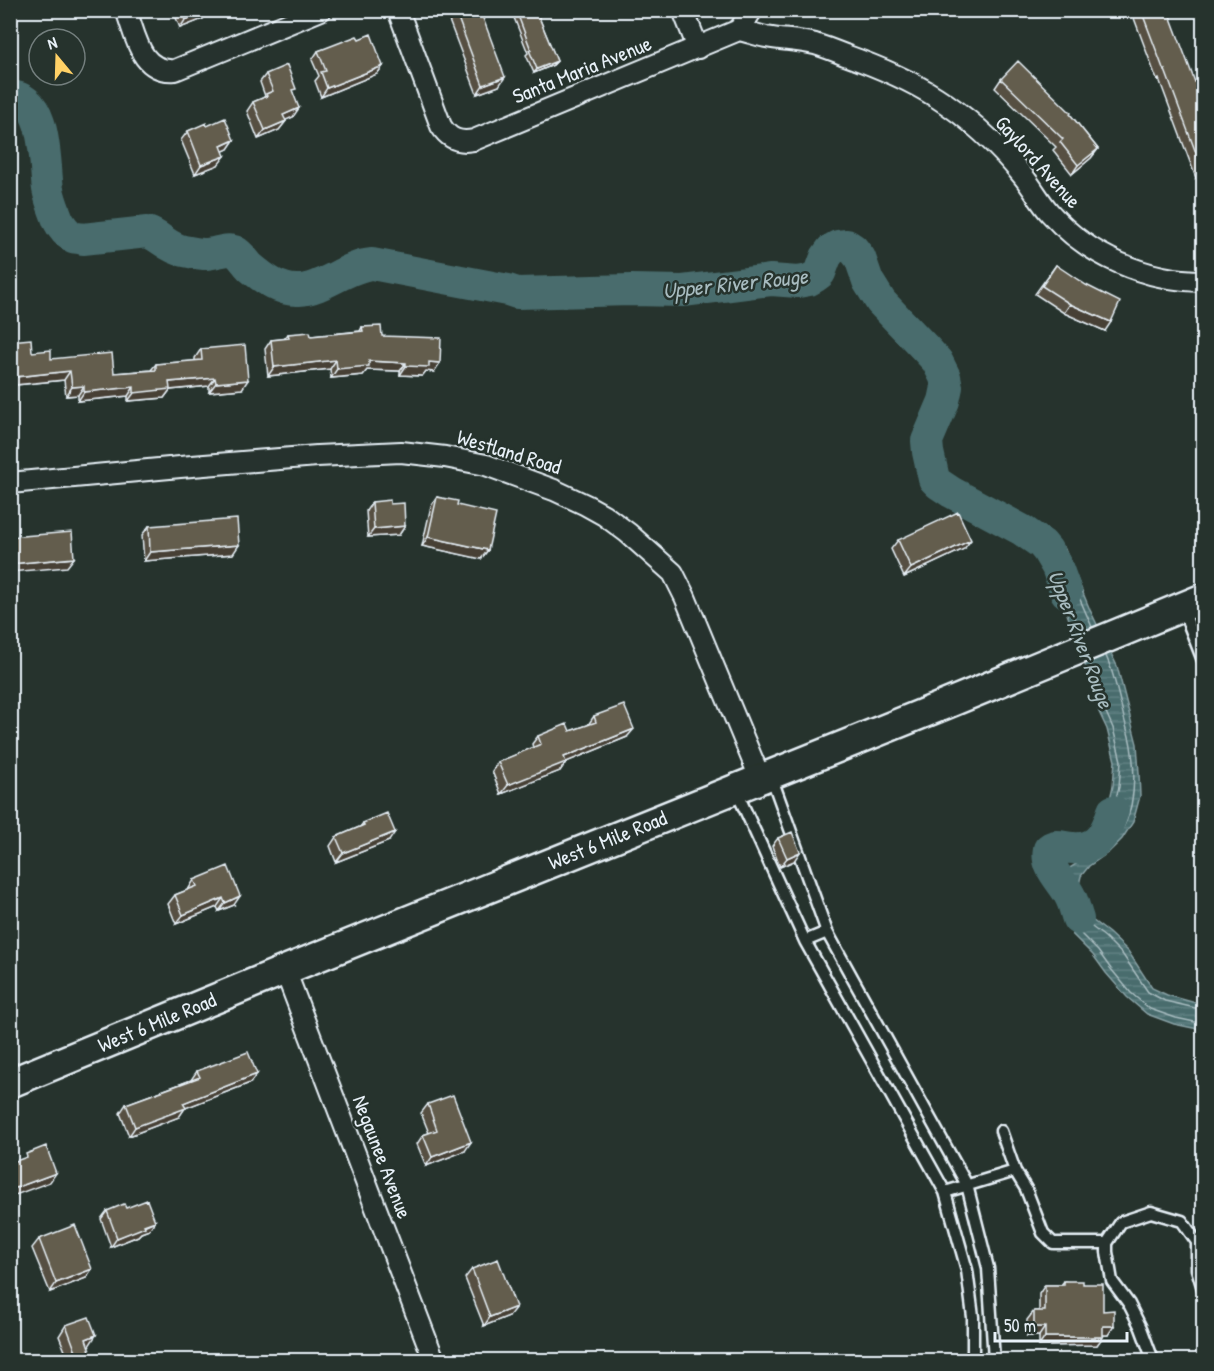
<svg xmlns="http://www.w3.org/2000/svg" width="1214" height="1371" viewBox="0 0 1214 1371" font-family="'Patrick Hand',sans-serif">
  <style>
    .water { fill: url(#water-rules); stroke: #88a1a5; stroke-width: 1.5 }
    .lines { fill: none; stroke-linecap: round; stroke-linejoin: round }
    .shore { stroke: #a8bcc0; stroke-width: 1.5 }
    .river { stroke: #486c6d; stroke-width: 32 }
    .lane-casing { stroke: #e8f1f8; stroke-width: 15 }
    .street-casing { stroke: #e8f1f8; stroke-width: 24 }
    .secondary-casing { stroke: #e8f1f8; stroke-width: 33 }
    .lane { stroke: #26332d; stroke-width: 10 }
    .street { stroke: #26332d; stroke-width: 20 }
    .secondary { stroke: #26332d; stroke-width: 28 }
    .wall { fill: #565042; stroke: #e8f1f8; stroke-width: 1.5 }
    .shaded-wall { fill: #464136; stroke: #e8f1f8; stroke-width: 1.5 }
    .building { fill: #645d4d; stroke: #e8f1f8; stroke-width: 1.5 }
    .labels { text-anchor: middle; stroke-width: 5; stroke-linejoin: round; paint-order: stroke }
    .street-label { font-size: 21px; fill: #e8f1f8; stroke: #26332d }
    .water-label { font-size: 22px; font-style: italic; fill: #a8bcc0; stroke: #26332d }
  </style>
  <defs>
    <pattern id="water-rules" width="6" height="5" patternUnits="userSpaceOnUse" patternTransform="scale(1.5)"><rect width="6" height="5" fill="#486c6d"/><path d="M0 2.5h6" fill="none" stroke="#628183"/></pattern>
  </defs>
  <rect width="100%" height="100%" fill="#26332d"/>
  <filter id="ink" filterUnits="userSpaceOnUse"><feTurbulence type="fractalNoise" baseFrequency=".0167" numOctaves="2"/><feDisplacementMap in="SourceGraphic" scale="12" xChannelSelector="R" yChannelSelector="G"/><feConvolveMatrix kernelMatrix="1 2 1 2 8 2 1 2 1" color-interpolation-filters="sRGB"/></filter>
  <g filter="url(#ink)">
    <path class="water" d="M1064 547 1090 610 1117 666 1137 744 1139 773 1140 796 1133 822 1122 839 1109 852 1089 866 1081 876 1078 889 1082 903 1092 920 1109 933 1128 951 1152 988 1167 995 1203 1005V1030L1174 1024 1147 1014 1127 997 1106 973 1093 955 1072 934 1063 900 1054 889 1065 871 1084 859 1098 830 1108 808 1113 786 1115 761 1107 729 1099 712 1092 685 1065 608 1043 557Z"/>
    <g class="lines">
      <path class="shore" d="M1080 632 1071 606 1052 562 1053 559 1059 556 1062 558 1092 627
        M1090 662 1105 710 1113 728 1121 761 1119 787 1113 809 1097 847V850L1100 851C1136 831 1137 782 1131 746 1129 733 1124 721 1122 709 1117 691 1114 673 1106 656
        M1072 874 1075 877 1072 889 1073 896 1070 899 1062 888 1069 875Z
        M1204 1010 1165 1001 1148 992 1123 955 1105 937 1088 924 1078 909 1074 910 1078 931 1098 951 1111 969 1131 993 1150 1009 1176 1018 1204 1024"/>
      <path class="river" d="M10 96C48 98 44 163 48 189 50 200 54 209 58 220 61 226 67 234 73 237 76 238 80 238 83 239L147 232C162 237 166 247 184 251 191 252 199 254 206 254 215 254 226 248 234 251 241 254 245 262 250 267 264 279 280 291 299 290 323 289 347 266 372 264L508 290 517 293 631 290 683 291 771 280 798 282 809 280 816 276 820 273 826 257 831 250 838 246 847 245 853 249 860 258 868 281 881 302 925 348 937 361 945 377 947 387 944 401 927 441 928 452 934 479 939 484 951 492 1022 530 1042 544 1047 550 1057 567 1066 592
        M1078 919C1075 911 1074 903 1070 896 1062 880 1045 868 1049 849 1057 843 1064 848 1073 848 1099 850 1106 832 1113 811"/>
      <g class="lane-casing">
        <path id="lane" d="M1182 607 1204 663
          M771 776 827 932 967 1185 988 1268 994 1360
          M735 788 805 941 945 1192 967 1270 973 1317V1360
          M805 941 827 932
          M1001 1131 1015 1171 1026 1189 1043 1233 1053 1243H1107
          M945 1192 1015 1171
          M1153 1360 1141 1328 1129 1304 1112 1281 1107 1252V1243L1121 1222 1151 1212 1182 1221 1197 1242V1269L1204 1292"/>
      </g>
      <g class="street-casing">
        <path id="street" d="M126 10C136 36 140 73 175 70L321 10
          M398 10 441 126C449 139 459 143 474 140L739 30 752 10
          M683 10 698 48
          M739 30C748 32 757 35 766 37 782 40 799 40 815 44 825 47 835 51 845 55 876 66 908 79 936 97 969 118 999 146 1023 176 1033 188 1040 202 1050 213 1088 256 1146 281 1204 281
          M10 483 180 467 317 456 401 452 445 457 486 465 554 490 586 505 604 515 628 533 673 573 685 597 760 778
          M285 970 434 1360"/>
      </g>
      <g class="secondary-casing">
        <g id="secondary">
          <path id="s1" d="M10 1083 285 970 944 705 1204 598"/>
        </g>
      </g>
      <use href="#lane" class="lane"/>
      <use href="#street" class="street"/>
      <use href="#secondary" class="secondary"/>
    </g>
    <path class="wall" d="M173 10H209V11L203 19 180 28Z
      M445 10H480L499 86 477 94Z
      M511 10H536L557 61 553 65 534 73 526 55 528 53Z
      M1131 10H1168L1203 175 1196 178 1159 79 1157 80Z
      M359 39 383 66 377 74 321 97 315 81 319 76 312 60 318 51Z
      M266 74 293 93V117L285 120 286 121 279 130 258 139 247 111 253 102 263 98 265 96 260 82Z
      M1001 79 1070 114 1098 149 1091 158 1072 174 1053 150 1056 147 995 88Z
      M207 126 234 140 228 149 223 151 218 165 195 174 181 140 188 131Z
      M1056 265 1105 331 1064 313 1035 294Z
      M362 327 382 336 434 372 426 371 422 376 400 375V371L367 370 363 375 331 378 330 369 268 376 265 349 271 340 284 339 288 334 311 336 360 331Z
      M201 349 242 389 209 392V386L170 390 164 398 128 401V396L78 401V395L66 396 64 380 15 385 32 352 51 359 114 373 151 370 156 364 195 361V358Z
      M437 497 457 505 488 550 481 559 422 546 431 506Z
      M372 502 390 504 405 526 399 535 368 537 366 511Z
      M149 526 233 554 144 561 142 535Z
      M898 540 964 549 904 577 891 549Z
      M594 716 627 737 566 762 560 771 501 794 492 771 498 762 533 748 532 744 538 736 570 731 588 725Z
      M363 823 389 841 336 862 330 846 336 837 360 827Z
      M778 838 794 861 780 867 772 846Z
      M194 880 234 905 219 911 217 907 176 924 168 904 175 895 188 890Z
      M197 1071 250 1083 185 1108 179 1117 129 1136 120 1113 126 1104 191 1080Z
      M428 1104 465 1151 426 1166 417 1144 423 1135 429 1133 421 1113Z
      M126 1208 149 1230 141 1233 138 1236 111 1247 101 1219 107 1211Z
      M39 1239 86 1278 50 1292 32 1248Z
      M472 1269 509 1316 484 1326 465 1278Z
      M1064 1281 1083 1284 1103 1311 1108 1335H1103L1097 1345 1039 1346V1336H1027V1320L1034 1311H1039V1294L1045 1285H1061Z
      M66 1325 89 1346H88L93 1360H62L65 1357 67 1356 59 1336Z"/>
    <path class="shaded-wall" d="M209 11 203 19 180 28 185 20Z
      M557 61 553 65 534 73 537 69Z
      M383 66 377 74 321 97 327 88Z
      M505 77 499 86 477 94 483 85Z
      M299 108 293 117 277 124 283 115Z
      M286 121 279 130 258 139 265 130Z
      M234 140 228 149 215 155 221 146Z
      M1098 149 1091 158 1072 174 1078 165Z
      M225 156 218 165 195 174 201 165Z
      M1203 168V175L1196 178 1202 169Z
      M1070 304 1111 322 1105 331 1064 313Z
      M336 360 330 369 268 376 274 367Z
      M369 361 406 363 400 371 367 370 363 375 331 378 337 369Z
      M429 362 440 363 434 372 426 371 422 376 400 375 406 366Z
      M70 371 64 380 15 385 10 392V384L15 377Z
      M215 378 209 386 170 390 164 398 128 401 134 393 169 382Z
      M248 380 242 389 209 392 216 383Z
      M84 386 78 395 66 396 72 387Z
      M134 387 128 396 78 401 84 392Z
      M405 526 399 535 368 537 374 529Z
      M428 537 488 550 481 559 422 546Z
      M971 540 964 549 904 577 911 568Z
      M239 545 233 554 144 561 150 552Z
      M74 558 67 567 10 572V564Z
      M634 729 627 737 566 762 560 771 501 794 508 785 564 757Z
      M395 832 389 841 336 862 343 853Z
      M800 852 794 861 780 867 787 858Z
      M240 896 234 905 219 911 225 903Z
      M223 898 217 907 176 924 183 915Z
      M257 1074 250 1083 185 1108 179 1117 129 1136 135 1127 183 1103Z
      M471 1142 465 1151 426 1166 432 1157Z
      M56 1173 50 1182 10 1197V1190Z
      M155 1221 149 1230 141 1233 138 1236 111 1247 117 1238Z
      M92 1269 86 1278 50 1292 56 1283Z
      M516 1307 509 1316 484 1326 490 1317Z
      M1103 1326H1114L1108 1335H1097Z
      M1034 1327H1045L1039 1336H1027Z
      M96 1335 89 1346 79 1350 86 1339Z
      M1045 1337H1103L1097 1345 1039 1346Z"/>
    <path class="building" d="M182 10H209V11L185 20Z
      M455 10H480L505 77 483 85Z
      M516 10H536L557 61 537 69 529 50H531Z
      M1141 10H1168L1195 82 1197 81 1203 99V168L1202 169 1165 70 1164 71Z
      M371 34 383 66 327 88 321 72 326 71 318 51 357 36 359 39Z
      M1018 61 1071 113 1070 114 1098 149 1078 165 1060 142 1063 139 1001 79Z
      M287 65 296 89 292 90 299 108 283 115 286 121 265 130 253 102 267 96 266 94 273 91 266 74Z
      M225 118 234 140 221 146 225 156 201 165 188 131 206 123 207 126Z
      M1056 265 1086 285 1120 302 1111 322 1070 304 1042 286Z
      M381 326 382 336 441 338 440 363 429 362V367L406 366V363L369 361V366L337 369 336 360 274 367 271 340 289 338 288 334 310 332 311 336 363 331 362 327Z
      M31 339 32 352 51 350V359L112 353 114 373 156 370V364L202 360 201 349 245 345 248 380 216 383 215 378 169 382 170 389 134 393V387L84 392V386L72 387 70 371 15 377 16 384H10V341Z
      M437 497 458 501 457 505 496 514 488 550 428 537Z
      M390 500V504L404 503 405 526 374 529 372 502Z
      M958 512 971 540 911 568 898 540Z
      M237 519 239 545 150 552 149 526Z
      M72 532 74 558 10 564V537Z
      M624 705 634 729 564 757 566 762 508 785 498 762 541 744 538 736 567 724 570 731 596 722 594 716Z
      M387 813 395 832 343 853 336 837 364 825 363 823Z
      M792 832 800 852 787 858 778 838Z
      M228 866 240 896 225 903 223 898 183 915 175 895 197 886 194 880Z
      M10 977 14 985 10 986Z
      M248 1052 257 1074 183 1103 186 1108 135 1127 126 1104 200 1077 197 1071Z
      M453 1095 471 1142 432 1157 423 1135 437 1130 428 1104Z
      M46 1146 56 1173 10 1190V1163L27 1157 26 1154Z
      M147 1200 155 1221 144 1225 145 1227 117 1238 107 1211 124 1204 126 1208Z
      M75 1225 92 1269 56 1283 39 1239Z
      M498 1259 516 1307 490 1317 472 1269Z
      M1064 1281H1083V1284H1103V1311L1114 1310V1326H1103V1337H1045V1327H1034V1311H1045V1285H1064Z
      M89 1317 96 1335 86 1339 93 1360H66L65 1357 76 1352 66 1325Z"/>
  </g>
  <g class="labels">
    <g class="street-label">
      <text transform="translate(582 70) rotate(-22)" y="7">Santa Maria Avenue</text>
      <text transform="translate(1038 162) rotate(48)" y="7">Gaylord Avenue</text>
      <text transform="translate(509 452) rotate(17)" y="7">Westland Road</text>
      <text dy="7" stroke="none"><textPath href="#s1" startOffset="645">West 6 Mile Road</textPath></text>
      <text dy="7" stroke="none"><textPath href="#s1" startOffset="159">West 6 Mile Road</textPath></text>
      <text transform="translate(382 1157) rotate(69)" y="7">Negaunee Avenue</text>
    </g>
    <g class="water-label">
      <text transform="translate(735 283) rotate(-6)" y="8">Upper River Rouge</text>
      <text transform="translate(1081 639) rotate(69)" y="8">Upper River Rouge</text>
    </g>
  </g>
  <rect width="1214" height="1371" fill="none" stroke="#26332d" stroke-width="36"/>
  <rect x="18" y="18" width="1178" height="1335" fill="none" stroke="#e8f1f8" stroke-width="2" filter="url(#ink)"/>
  <g transform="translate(57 57) rotate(341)"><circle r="28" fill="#26332d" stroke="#747f7e" stroke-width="1.5"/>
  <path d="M0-4.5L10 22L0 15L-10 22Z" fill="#ffd166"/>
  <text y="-9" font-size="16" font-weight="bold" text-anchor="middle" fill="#e8f1f8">N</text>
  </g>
  <path d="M995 1332v9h132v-9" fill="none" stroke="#e8f1f8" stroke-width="3"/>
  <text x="1004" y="1332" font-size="18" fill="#e8f1f8" stroke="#26332d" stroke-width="4.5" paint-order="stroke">50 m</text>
</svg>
